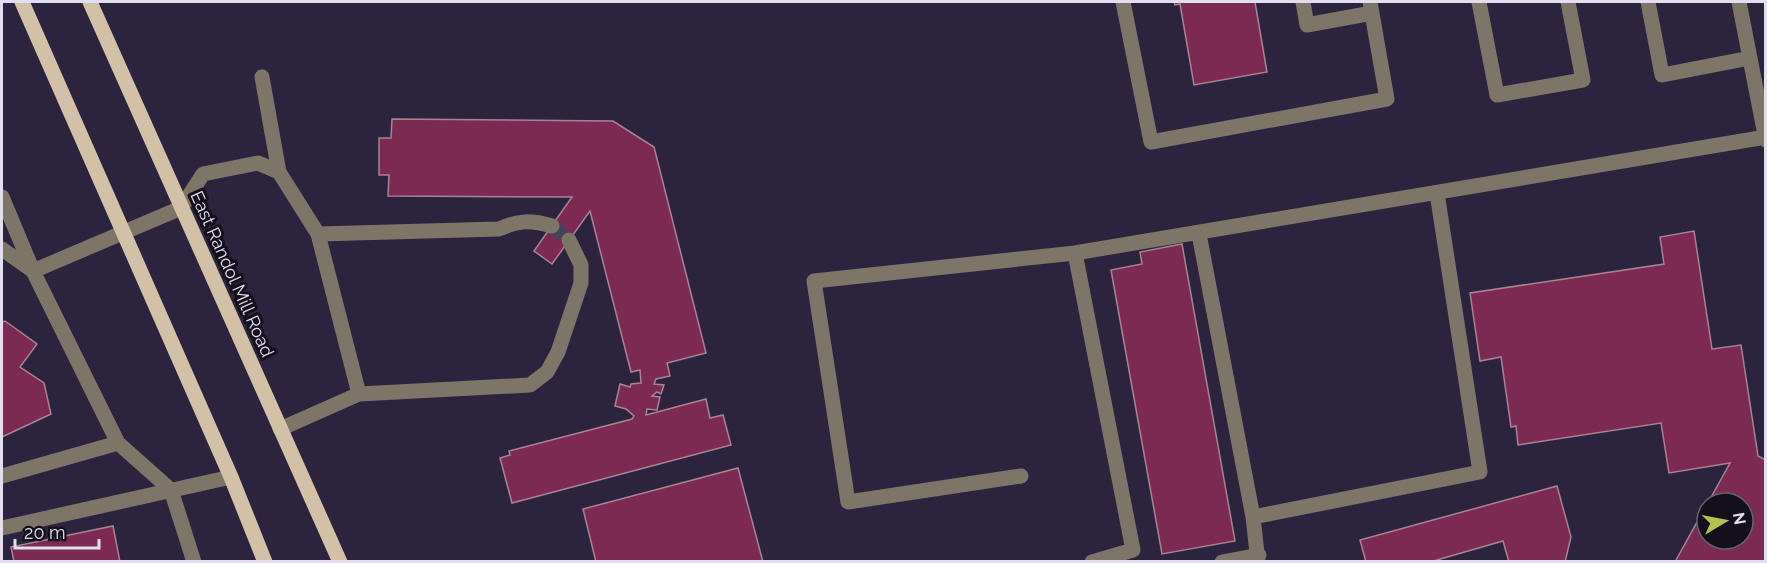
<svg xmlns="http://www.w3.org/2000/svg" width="1767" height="563" viewBox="0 0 1767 563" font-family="Raleway,sans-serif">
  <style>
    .building { fill: #7d2a53; stroke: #a78492; stroke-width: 1.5 }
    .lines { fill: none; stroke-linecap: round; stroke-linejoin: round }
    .minor-tunnel { stroke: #474059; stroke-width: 15; stroke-dasharray: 15 8; stroke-linecap: butt }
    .minor { stroke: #7d7568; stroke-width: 15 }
    .major { stroke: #d2c1a7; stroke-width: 15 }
    .labels { text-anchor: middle; stroke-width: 6; stroke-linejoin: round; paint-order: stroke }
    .street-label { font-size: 18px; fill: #e2deef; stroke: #13101b }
  </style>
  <rect width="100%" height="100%" fill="#2c243e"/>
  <path class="building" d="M1174 2H1255L1267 72 1194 85 1180 4 1175 5Z
    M392 119 613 121 654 147 706 353 667 363 670 376 656 379 654 384 664 385 661 394 657 392 652 396 660 397 657 410 647 409 646 415 706 399 710 418 723 415 731 445 512 503 500 458 510 455 509 451 632 419 634 416 626 409 615 406 620 384 630 387 631 384 641 383 640 370 631 372 590 211 552 264 534 251 572 197 388 196 389 175H379V138H391Z
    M1694 231 1712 349 1741 345 1758 456 1766 460V562H1675L1707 504V539H1743V503H1708L1730 463 1669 473 1661 423 1518 445 1516 426 1511 427 1501 357 1480 361 1470 293 1664 264 1660 237Z
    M1182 244 1235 541 1162 554 1111 270 1142 264 1140 252Z
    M5 321 37 344 20 367 44 383 51 414 2 437V322Z
    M738 468 763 562H596L583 509Z
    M1557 486 1571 537 1565 562H1509L1503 541 1430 562H1366L1360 540Z
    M113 526 120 562H14L11 547Z"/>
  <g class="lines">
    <path class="minor-tunnel" d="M552 226 569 240"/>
    <path class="minor" d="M1123 2 1151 142 1387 99 1370 2
      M1303 2 1307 25 1372 13
      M1479 2 1497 95 1583 80 1568 2
      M1648 2 1662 75 1750 58
      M1739 2 1766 140
      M262 77 279 172
      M2 197 33 271 181 208 203 174 258 163 279 172 318 234
      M1199 234 1253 517 1258 562
      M2 249 33 271 118 443
      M359 394 318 234 499 229C519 220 531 220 552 226
      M280 429 359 394 530 385 547 372 558 352 581 283V265L569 240
      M2 476 118 443 171 490 194 562
      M1021 476 848 502 814 281 1075 253
      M1253 517 1480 472 1437 193
      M2 528 231 477
      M1092 562 1133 550 1075 253 1766 137
      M1222 562 1259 555"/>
    <path class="major" d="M22 2 231 477 265 562
      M90 2 340 562"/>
  </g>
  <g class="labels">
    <g class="street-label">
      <text transform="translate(232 274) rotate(66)" y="6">East Randol Mill Road</text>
    </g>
  </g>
  <rect width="1767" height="563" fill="none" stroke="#e2deef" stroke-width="6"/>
  <g transform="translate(1725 521) rotate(80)"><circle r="28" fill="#13101b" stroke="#666270" stroke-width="1.5"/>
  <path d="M0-4.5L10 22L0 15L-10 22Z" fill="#b4c24a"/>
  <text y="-9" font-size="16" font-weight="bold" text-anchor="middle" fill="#e2deef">N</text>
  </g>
  <path d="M15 539v9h84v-9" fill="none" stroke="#e2deef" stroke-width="3"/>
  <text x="24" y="539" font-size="18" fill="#e2deef" stroke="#13101b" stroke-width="4.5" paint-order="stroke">20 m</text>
</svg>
